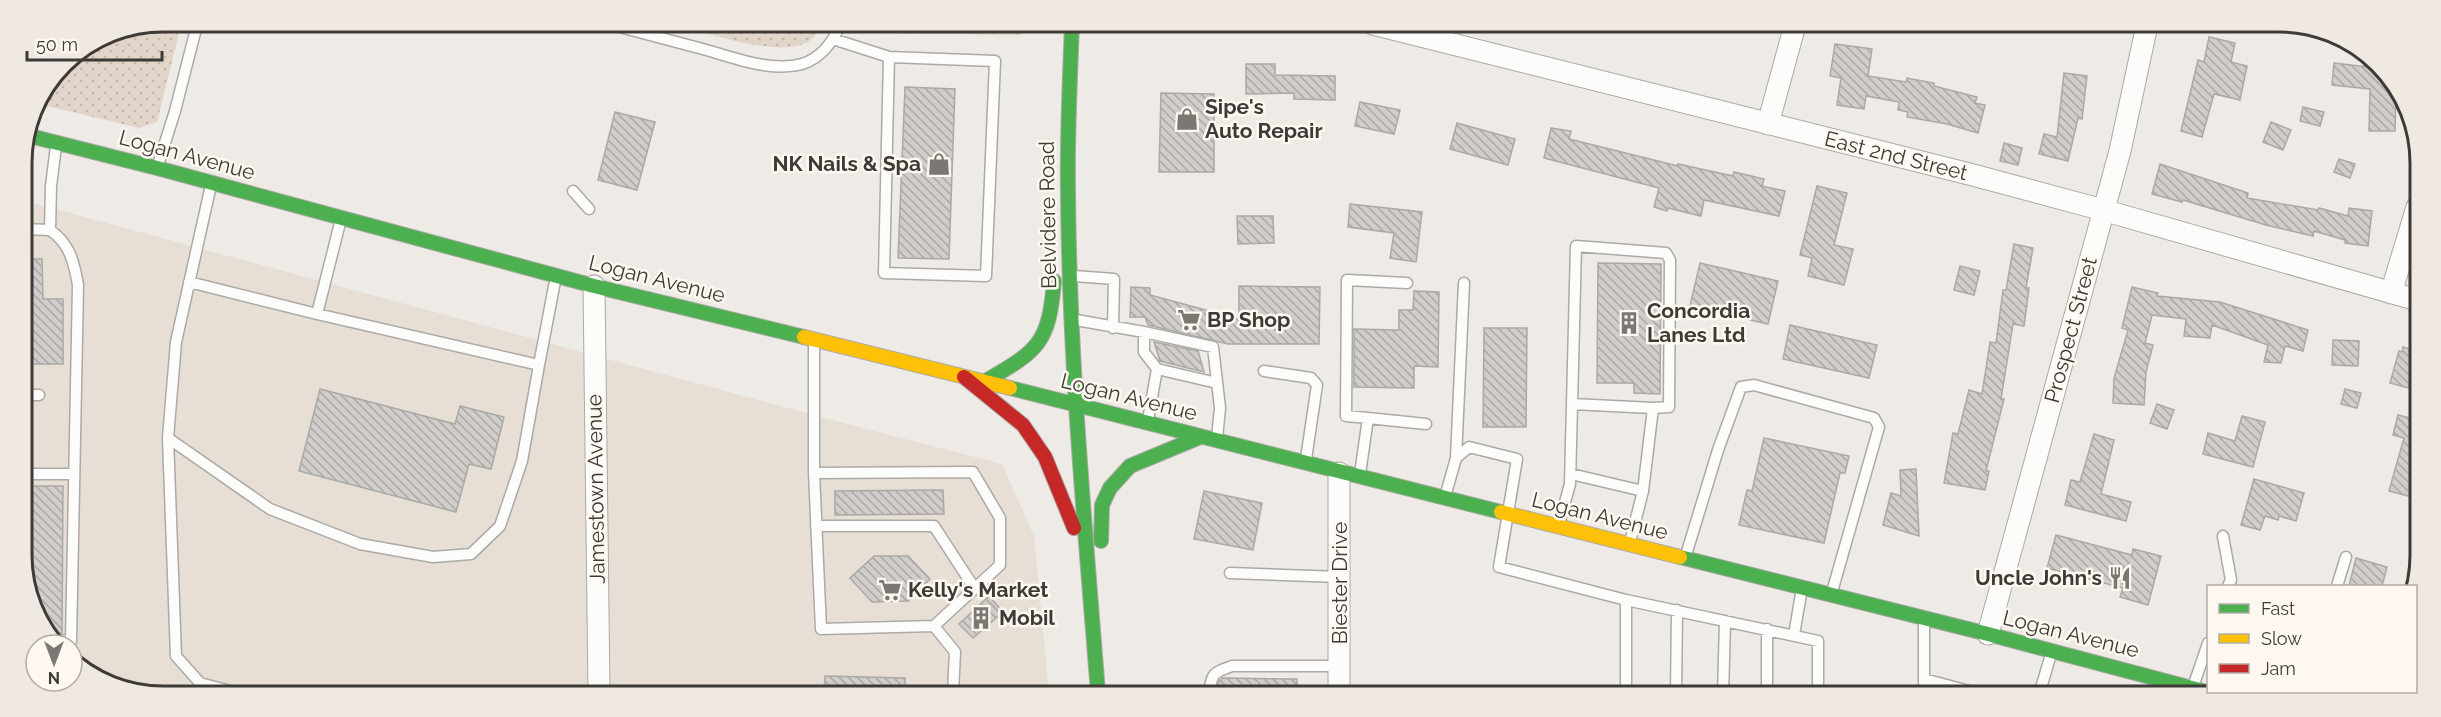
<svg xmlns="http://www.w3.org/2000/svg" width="2441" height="717" viewBox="0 0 2441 717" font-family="Raleway,sans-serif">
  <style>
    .built { fill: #e7dfd5 }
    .grass { fill: url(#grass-dots) }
    .building { fill: url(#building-back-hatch); stroke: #aba9a6; stroke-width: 1.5 }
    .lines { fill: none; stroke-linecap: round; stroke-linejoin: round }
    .lane-casing { stroke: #aca9a6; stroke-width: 13 }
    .street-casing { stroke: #aca9a6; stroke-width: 23 }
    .fast-casing { stroke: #aca9a6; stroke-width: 16 }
    .slow-casing { stroke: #aca9a6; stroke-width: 16 }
    .jam-casing { stroke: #aca9a6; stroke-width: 16 }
    .lane { stroke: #fcfcfb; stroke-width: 10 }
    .street { stroke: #fcfcfb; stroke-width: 21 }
    .fast { stroke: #4caf50; stroke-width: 14 }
    .slow { stroke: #ffc107; stroke-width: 14 }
    .jam { stroke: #c62828; stroke-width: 14 }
    .labels { text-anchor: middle; stroke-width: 5; stroke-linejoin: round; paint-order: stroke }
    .poi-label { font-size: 21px; font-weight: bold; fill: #3d3a37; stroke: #fef8f0; text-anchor: start }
    .street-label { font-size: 21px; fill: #3d3a37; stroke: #fef8f0 }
    .rim { fill: none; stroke: #3d3a37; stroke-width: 3 }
  </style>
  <defs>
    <pattern id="grass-dots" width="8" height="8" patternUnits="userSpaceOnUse" patternTransform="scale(1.5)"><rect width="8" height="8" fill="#e0d5c8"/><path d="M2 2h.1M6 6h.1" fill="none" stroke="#c1b8ac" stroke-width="1.8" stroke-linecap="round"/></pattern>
    <pattern id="building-back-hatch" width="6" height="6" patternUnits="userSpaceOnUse" patternTransform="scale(1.5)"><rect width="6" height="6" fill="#d0cdca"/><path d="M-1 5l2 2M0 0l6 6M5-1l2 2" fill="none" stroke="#aaa7a5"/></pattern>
  </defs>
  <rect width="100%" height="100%" fill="#eeeae6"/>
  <path class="built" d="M22 200 847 424 1002 464 1034 536 1049 693 143 691 113 684 72 660V645H57L24 582Z"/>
  <path class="grass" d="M162 21H182L157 122 139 128 35 103 63 62 109 32Z
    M669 22H823C820 27 817 34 813 38 786 63 702 31 669 22Z
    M869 23H1022L1021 35 877 33Z"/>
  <path class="building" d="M2209 37 2235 43 2231 62 2247 66 2240 100 2214 94 2202 137 2181 131 2198 60 2204 62Z
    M1835 44 1872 49 1868 76 1906 82 1907 78 1934 83V86L1977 97 1975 103 1985 105 1978 133 1947 124 1907 117 1908 112 1898 110 1899 102 1866 96 1864 109 1837 105 1841 78 1830 76Z
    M2334 63 2385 69 2396 92 2395 131H2369L2370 89 2332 85Z
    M1246 64H1275V75L1335 76V100L1294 99V93L1246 94Z
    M2064 73 2087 76 2082 119 2078 118 2068 161 2039 154 2044 134 2057 137Z
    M905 87 955 89 949 259 898 258Z
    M1161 93 1214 94V172H1159Z
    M1360 102 1400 110 1394 134 1355 126Z
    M2303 107 2324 112 2320 126 2300 121Z
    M615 112 655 122 637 190 598 180Z
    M2271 122 2291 130 2283 150 2263 142Z
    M1457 123 1515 139 1508 165 1450 149Z
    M1551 128 1571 131 1569 139 1678 166V164L1733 176 1734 172 1764 179 1762 186 1785 191 1779 216 1704 200 1701 216 1668 208 1667 211 1654 207 1659 188 1544 158Z
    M2004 143 2022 148 2018 165 2000 161Z
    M2339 159 2355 164 2350 178 2334 172Z
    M2160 164 2248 193 2247 198 2318 210 2319 208 2348 216 2349 208 2372 211 2368 246 2345 243V240L2314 231 2313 236 2266 225 2183 200 2182 202 2152 194Z
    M1817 186 1847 193 1834 245 1853 249 1844 285 1808 276 1812 258 1800 255Z
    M1350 204 1422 212 1416 262 1390 258 1394 233 1348 227Z
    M1237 216H1273L1274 243 1238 244Z
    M2014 244 2033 248 2026 288H2029L2024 326 2013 324 2001 399H2004L1986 471H1989L1985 490 1944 483 1953 433 1958 434 1969 390 1982 394 1990 342 1996 343 2003 290H2006Z
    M22 259H42L43 299H63V364H22Z
    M1598 263 1661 264 1660 394 1634 393V383H1597Z
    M1700 263 1778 281 1768 324 1690 306Z
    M1960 266 1980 271 1974 295 1954 290Z
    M1239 286 1320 287 1319 344H1228L1148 325 1145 317H1130L1131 287 1150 288V295L1239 319Z
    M2132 287 2158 293 2157 296 2220 302 2308 330 2303 351 2285 346 2281 363 2264 362 2268 345 2212 325 2210 338 2184 336 2186 319 2152 315 2145 343 2153 345 2146 372 2144 405 2113 403 2114 378 2128 330 2122 328Z
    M1414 291 1439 292 1438 367 1414 366V388L1354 387V329L1399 330V310H1413Z
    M1790 325 1877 345 1869 378 1783 359Z
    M1484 328H1527L1526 427H1483Z
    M2333 340 2359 341 2358 366 2332 365Z
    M1154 342 1198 351 1204 372 1160 361Z
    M2403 347 2416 351V390L2390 383 2399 351 2402 352Z
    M320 389 455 424 460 406 504 417 491 469 469 464 456 512 299 471Z
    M2345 389 2361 393 2357 408 2341 404Z
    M2157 404 2174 410 2167 429 2150 423Z
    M2412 412H2416V486L2412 497 2389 491 2404 438 2393 435 2398 415 2410 418Z
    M2242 416 2265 422 2253 467 2203 454 2208 433 2235 441Z
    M2094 434 2114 440 2101 494 2131 502 2126 521 2065 505 2071 480 2080 482Z
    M1764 438 1849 456 1845 473H1840L1824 543 1739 525 1747 490 1752 491Z
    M1916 469 1919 536 1883 525 1891 493 1901 496 1900 470Z
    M2254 479 2304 493 2296 521 2279 516 2278 520 2265 516 2260 530 2241 525Z
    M23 486H63L62 633H51L24 582Z
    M943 490 944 514 835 515V491Z
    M1204 491 1262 503 1253 550 1194 539Z
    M2056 535 2132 555 2133 549 2161 556 2148 605 2120 597 2123 588 2047 568Z
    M874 556H908L930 579 908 601 872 602 850 578Z
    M2356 558 2387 567 2382 586H2349Z
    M989 596 1003 612 973 638 959 624Z
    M825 676 905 678V693H824Z
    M1222 678 1297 679V694H1218V683Z"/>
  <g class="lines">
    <g class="lane-casing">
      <path id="lane" d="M601 22C634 31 666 39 699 48 730 56 769 73 802 64 821 58 834 41 841 22
        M833 39 889 57 995 61 986 276 884 273 889 57
        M158 165 175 111 198 21
        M211 185 176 342 168 438 176 656 200 683 230 691
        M573 191 589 209
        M341 219 317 314 539 365 556 276
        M22 229 50 230 51 186 56 146
        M50 230C70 244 74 262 78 285L71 641 55 640
        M1074 276 1114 279 1113 328
        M189 282 317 314
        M1076 320 1144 332 1213 347 1220 408 1217 438
        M1144 332V352L1157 369
        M1264 371 1311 378 1317 385 1306 459
        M23 395H39
        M1572 404 1653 408
        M1368 418 1426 424
        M1148 420 1157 369 1217 383
        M168 438 270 509 360 544 433 557 471 554 500 526 522 461 539 365
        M1456 458 1464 283
        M814 473 821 629 934 626 1000 565V518L973 472 814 473V342
        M23 474H74
        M1360 474 1368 418 1346 416 1347 280 1407 283
        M1571 474 1643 491
        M1445 497 1456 458 1469 447 1517 459 1499 567 1626 600 1818 641V695
        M1559 524 1570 484 1576 246 1666 253 1670 260 1669 407 1653 408 1643 491 1630 542
        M816 526H934L975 589
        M2223 536 2231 580 2228 586
        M1686 555 1718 450 1741 387 1754 385 1874 418 1879 427 1832 592
        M1230 573 1340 577
        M2337 586 2346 557
        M1924 621V695
        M934 626 955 652 953 693
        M1767 629V695
        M1794 635 1802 588
        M1924 679 1984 695
        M2193 687 2208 643
        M1209 693C1212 673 1213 673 1232 666H1340
        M1626 694V600
        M1676 694 1677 610
        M1723 695 1725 621
        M2039 695 2051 654"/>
    </g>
    <g class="street-casing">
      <path id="street" d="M1373 24 1973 175 2103 210 2417 300
        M1768 124 1795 25
        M594 286 599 692
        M2391 293 2417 207
        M1988 634 2120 151 2147 25
        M1339 694V473"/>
    </g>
    <g class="fast-casing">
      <path id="fast" d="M1072 23C1070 79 1067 135 1068 191 1069 358 1085 526 1098 693
        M26 135 157 168 594 286 804 337
        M984 382C1037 351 1049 345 1054 281
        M1010 388 1501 512
        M1101 541 1102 505 1110 488 1130 466 1200 437
        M1680 557 1988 634 2222 696"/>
    </g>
    <g class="slow-casing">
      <path id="slow" d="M804 337 1010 388
        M1501 512 1680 557"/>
    </g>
    <g class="jam-casing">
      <path id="jam" d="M964 377 1023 425 1045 457 1074 528"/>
    </g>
    <use href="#lane" class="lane"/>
    <use href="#street" class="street"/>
    <use href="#fast" class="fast"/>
    <use href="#slow" class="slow"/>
    <use href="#jam" class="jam"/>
  </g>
  <defs>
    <g id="shop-bare" transform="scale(1.8)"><path d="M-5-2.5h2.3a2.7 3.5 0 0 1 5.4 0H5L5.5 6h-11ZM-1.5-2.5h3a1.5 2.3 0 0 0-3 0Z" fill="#7b7874" stroke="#fef8f0" stroke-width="2.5" paint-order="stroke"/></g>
    <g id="supermarket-bare" transform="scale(1.8)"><path d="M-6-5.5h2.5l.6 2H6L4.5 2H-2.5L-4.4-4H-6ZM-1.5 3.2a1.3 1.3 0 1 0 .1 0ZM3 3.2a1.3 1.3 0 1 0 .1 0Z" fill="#7b7874" stroke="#fef8f0" stroke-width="2.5" paint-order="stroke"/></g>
    <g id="building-bare" transform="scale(1.8)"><path d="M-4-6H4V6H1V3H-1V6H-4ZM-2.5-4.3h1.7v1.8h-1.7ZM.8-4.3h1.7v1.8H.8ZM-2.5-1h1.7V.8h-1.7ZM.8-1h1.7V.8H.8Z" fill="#7b7874" stroke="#fef8f0" stroke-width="2.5" paint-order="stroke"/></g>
    <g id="restaurant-bare" transform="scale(1.8)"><path d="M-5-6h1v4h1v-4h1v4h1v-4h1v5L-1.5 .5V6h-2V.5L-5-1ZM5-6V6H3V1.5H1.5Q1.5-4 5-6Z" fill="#7b7874" stroke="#fef8f0" stroke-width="2.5" paint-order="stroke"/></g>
  </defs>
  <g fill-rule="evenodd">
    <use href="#shop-bare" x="1187" y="119"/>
    <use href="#shop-bare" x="939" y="164"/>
    <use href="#supermarket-bare" x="1189" y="320"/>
    <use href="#building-bare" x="1629" y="323"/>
    <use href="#restaurant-bare" x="2120" y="578"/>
    <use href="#supermarket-bare" x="890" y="590"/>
    <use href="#building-bare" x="981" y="618"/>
  </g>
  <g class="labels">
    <g class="poi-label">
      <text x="1205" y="114">Sipe's<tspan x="1205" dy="24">Auto Repair</tspan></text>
      <text x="921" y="171" text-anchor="end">NK Nails &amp; Spa</text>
      <text x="1647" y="318">Concordia<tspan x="1647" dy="24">Lanes Ltd</tspan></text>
      <text x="1207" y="327">BP Shop</text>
      <text x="2102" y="585" text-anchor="end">Uncle John's</text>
      <text x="908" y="597">Kelly's Market</text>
      <text x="999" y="625">Mobil</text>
    </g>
    <g class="street-label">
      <text transform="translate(187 155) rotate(15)" y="7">Logan Avenue</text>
      <text transform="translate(1896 156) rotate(14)" y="7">East 2nd Street</text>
      <text transform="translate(1048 215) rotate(-91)" y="7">Belvidere Road</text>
      <text transform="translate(657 279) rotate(14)" y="7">Logan Avenue</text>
      <text transform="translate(2071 330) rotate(-75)" y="7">Prospect Street</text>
      <text transform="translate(1129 397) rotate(14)" y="7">Logan Avenue</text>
      <text transform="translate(596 489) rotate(-91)" y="7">Jamestown Avenue</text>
      <text transform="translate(1600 516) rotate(14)" y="7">Logan Avenue</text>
      <text transform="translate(1340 583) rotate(-90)" y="7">Biester Drive</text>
      <text transform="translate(2071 634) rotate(14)" y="7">Logan Avenue</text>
    </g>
  </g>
  <path d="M0 0H2441V717H0ZM163 32H2279A131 131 0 0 1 2410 163V555A131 131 0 0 1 2279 686H163A131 131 0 0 1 32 555V163A131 131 0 0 1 163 32Z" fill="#efe9e1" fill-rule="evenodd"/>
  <path class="rim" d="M163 32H2279A131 131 0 0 1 2410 163V555A131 131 0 0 1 2279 686H163A131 131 0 0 1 32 555V163A131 131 0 0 1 163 32Z"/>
  <rect x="2207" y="585" width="210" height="108" fill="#fef8f0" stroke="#b1aca6" stroke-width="1.5"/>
  <rect x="2219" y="604" width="30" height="9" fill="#4caf50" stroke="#b1aca6" stroke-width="1.5"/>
  <text x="2261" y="615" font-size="18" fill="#3d3a37">Fast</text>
  <rect x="2219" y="634" width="30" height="9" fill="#ffc107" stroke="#b1aca6" stroke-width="1.5"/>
  <text x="2261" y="645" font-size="18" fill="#3d3a37">Slow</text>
  <rect x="2219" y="664" width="30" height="9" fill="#c62828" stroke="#b1aca6" stroke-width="1.5"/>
  <text x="2261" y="675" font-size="18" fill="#3d3a37">Jam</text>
  <g transform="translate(54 663) rotate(180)"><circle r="28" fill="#fef8f0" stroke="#b1aca6" stroke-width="1.5"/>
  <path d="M0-4.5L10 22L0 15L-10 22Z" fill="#7b7874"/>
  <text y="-9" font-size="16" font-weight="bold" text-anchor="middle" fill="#3d3a37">N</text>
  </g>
  <path d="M27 51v9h135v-9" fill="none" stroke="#3d3a37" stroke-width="3"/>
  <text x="36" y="51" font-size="18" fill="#3d3a37" stroke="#fef8f0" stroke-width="4.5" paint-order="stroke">50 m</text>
</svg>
